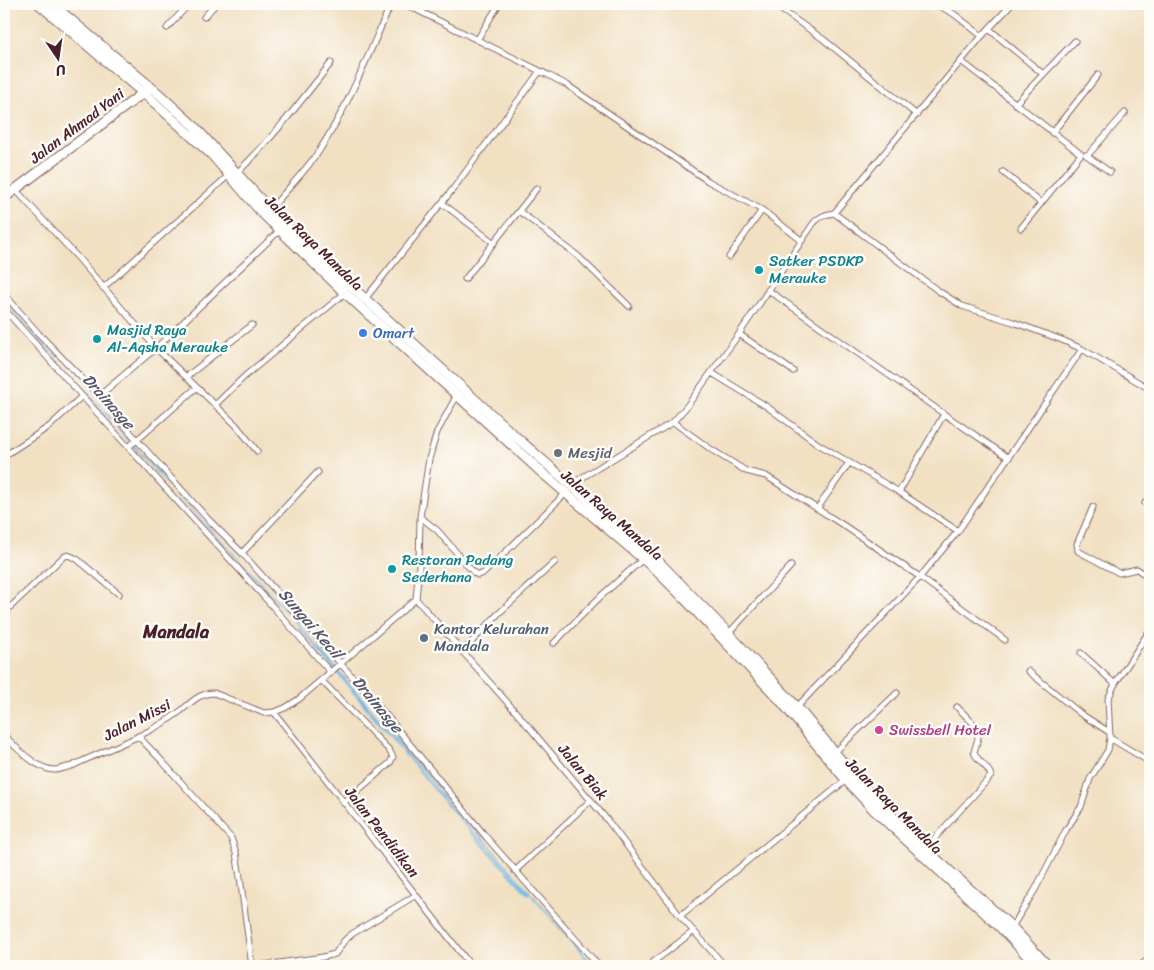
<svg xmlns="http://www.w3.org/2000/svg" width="1154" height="970" viewBox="0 0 1154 970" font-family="Sriracha,sans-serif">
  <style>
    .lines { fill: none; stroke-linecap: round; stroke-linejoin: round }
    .stream { stroke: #6eb8e7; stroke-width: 2 }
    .minor-casing { stroke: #846360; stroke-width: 7 }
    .trunk-casing { stroke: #846360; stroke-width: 11 }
    .minor { stroke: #fff; stroke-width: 5 }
    .trunk { stroke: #fff; stroke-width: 9 }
    .culture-dot { fill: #0f9aa8; stroke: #fdfcf7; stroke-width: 2 }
    .shop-dot { fill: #3f7fe0; stroke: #fdfcf7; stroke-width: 2 }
    .worship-dot { fill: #6b7280; stroke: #fdfcf7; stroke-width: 2 }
    .service-dot { fill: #5c6f8a; stroke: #fdfcf7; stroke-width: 2 }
    .hotel-dot { fill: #d1479c; stroke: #fdfcf7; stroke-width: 2 }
    .labels { text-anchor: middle; stroke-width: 5; stroke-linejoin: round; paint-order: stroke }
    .street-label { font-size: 15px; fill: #4a1f2b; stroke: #fdfcf7 }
    .culture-label { font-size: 15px; fill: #0d838f; stroke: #fdfcf7; text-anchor: start }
    .shop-label { font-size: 15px; fill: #366cbe; stroke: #fdfcf7; text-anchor: start }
    .worship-label { font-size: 15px; fill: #5b616d; stroke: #fdfcf7; text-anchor: start }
    .service-label { font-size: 15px; fill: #4e5e75; stroke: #fdfcf7; text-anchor: start }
    .hotel-label { font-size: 15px; fill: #b23c85; stroke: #fdfcf7; text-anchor: start }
    .water-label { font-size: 16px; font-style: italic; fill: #57556d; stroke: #fdfcf7 }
    .quarter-label { font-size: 18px; font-weight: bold; fill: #4a1f2b; stroke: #fdfcf7 }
  </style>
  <rect width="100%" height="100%" fill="#fdfcf7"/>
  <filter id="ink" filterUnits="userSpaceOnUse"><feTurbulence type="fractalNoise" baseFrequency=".02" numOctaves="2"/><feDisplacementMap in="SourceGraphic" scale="10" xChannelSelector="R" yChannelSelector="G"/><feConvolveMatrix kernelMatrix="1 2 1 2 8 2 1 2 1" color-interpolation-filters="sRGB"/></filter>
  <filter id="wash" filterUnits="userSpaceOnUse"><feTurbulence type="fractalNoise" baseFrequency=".0096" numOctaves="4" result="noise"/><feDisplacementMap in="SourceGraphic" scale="20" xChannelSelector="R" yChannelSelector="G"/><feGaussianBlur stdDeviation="1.12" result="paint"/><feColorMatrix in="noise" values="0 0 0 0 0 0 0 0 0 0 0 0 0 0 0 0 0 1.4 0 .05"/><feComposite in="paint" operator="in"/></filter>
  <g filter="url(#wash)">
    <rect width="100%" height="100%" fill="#f1e0c2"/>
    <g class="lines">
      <path class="stream" d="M4 300 158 473 285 610 593 966
        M316 647 458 817 528 894"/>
    </g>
  </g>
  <g filter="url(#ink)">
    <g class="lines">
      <g class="minor-casing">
        <path id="minor" d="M405 4 548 75 567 85 708 181 762 210 801 240
          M773 4 823 39 917 115
          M936 4 954 14 982 36
          M204 17 216 4
          M167 28 189 4
          M989 29 1043 74
          M477 40 499 4
          M961 61 1081 154 1021 228
          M1015 104 1075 41
          M1052 133 1098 75
          M1086 155 1110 172
          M1087 156 1125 113
          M1003 172 1041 203
          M237 173C272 139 301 101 331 63
          M15 189 79 259 156 348 236 425 257 451
          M442 203 494 243
          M270 210C286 190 305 172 319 151 349 105 369 53 391 4
          M519 211 578 256 629 306
          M834 213 982 36 1012 4
          M729 257 762 210
          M465 279 537 188
          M103 288 229 175
          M768 290 944 414 1009 458
          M4 294 39 334 99 396 156 348 279 231
          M365 299 453 189 540 71
          M4 309 82 396 50 426 4 456
          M739 334 793 371
          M712 373 766 406 818 444 899 492 958 531
          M186 377 252 325
          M82 396 274 608 331 673
          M99 396 137 440 196 388
          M215 405 245 376 345 293
          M673 422 712 450 746 471 766 476 843 525 920 577 1005 640
          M128 447 137 440 208 519 242 553
          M318 472 242 553 381 709 487 838 599 966
          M570 485 673 422 687 406 739 334 813 224C818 217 825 214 834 213L937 290 962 306 1013 322 1062 340 1082 349 1150 389
          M899 492 944 414
          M1145 503 1150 506
          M1093 507 1077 544 1078 551 1119 573 1137 569 1150 578
          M817 509 849 463
          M420 517 437 530 474 573 478 575 484 573 566 493
          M416 599 529 727 608 821 680 916 725 966
          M4 613 63 557 68 555 77 559 119 594
          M728 634 791 566
          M554 643 601 596 643 559
          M462 652 498 614 555 562
          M1081 653 1115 684
          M1028 671 1081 714 1109 732
          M321 680 389 750 393 757 390 763 343 803
          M797 707 920 577 958 531 1082 349
          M274 712 471 966
          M4 735C15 747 38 771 56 770 61 769 67 767 72 766 107 749 147 736 178 713 190 704 198 693 214 693L264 713 274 712 285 708 299 699 416 599 419 567 420 517 429 459 437 432 457 395
          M138 736 161 760 231 838 236 853 240 877 252 966
          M1110 738 1150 762
          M834 753 897 693
          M925 849 991 776C989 766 977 762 974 752L978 738V728L957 707
          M515 871 591 800
          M680 916 846 780
          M1012 927 1035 890 1066 830 1081 807 1090 779 1108 750 1110 738 1108 699 1115 684 1150 630
          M257 966 323 957 335 954 344 941 352 934 416 895
          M648 966 694 931
          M1140 966 1150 958"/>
      </g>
      <g class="trunk-casing">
        <path id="trunk" d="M39 4 155 103 213 156 261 212 345 293 539 470 656 570 681 595 780 700 846 780 874 810 1001 928 1037 966
          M52 4 159 94 194 126 270 210 341 277 515 436 659 562 729 634 797 707 854 776 912 837 1012 927 1048 966
          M4 198 147 90"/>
      </g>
      <use href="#minor" class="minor"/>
      <use href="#trunk" class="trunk"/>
    </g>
  </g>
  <g class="culture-dot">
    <circle cx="759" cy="270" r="5"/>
    <circle cx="97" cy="339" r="5"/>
    <circle cx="392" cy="569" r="5"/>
  </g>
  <circle class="shop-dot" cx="363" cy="333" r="5"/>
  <circle class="worship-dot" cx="558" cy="453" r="5"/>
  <circle class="service-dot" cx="424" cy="638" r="5"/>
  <circle class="hotel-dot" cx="879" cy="730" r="5"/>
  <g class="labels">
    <g class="street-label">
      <text transform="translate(77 126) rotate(-37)" y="5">Jalan Ahmad Yani</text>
      <text transform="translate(314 243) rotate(44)" y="5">Jalan Raya Mandala</text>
      <text transform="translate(612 515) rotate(41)" y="5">Jalan Raya Mandala</text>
      <text transform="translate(137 720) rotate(-27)" y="5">Jalan Missi</text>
      <text transform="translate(583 772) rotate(50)" y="5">Jalan Biak</text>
      <text transform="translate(894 806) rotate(45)" y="5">Jalan Raya Mandala</text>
      <text transform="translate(382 832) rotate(52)" y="5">Jalan Pendidikan</text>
    </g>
    <g class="culture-label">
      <text x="769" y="266">Satker PSDKP<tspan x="769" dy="17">Merauke</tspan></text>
      <text x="107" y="335">Masjid Raya<tspan x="107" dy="17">Al-Aqsha Merauke</tspan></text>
      <text x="402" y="565">Restoran Padang<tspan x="402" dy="17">Sederhana</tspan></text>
    </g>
    <g class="shop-label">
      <text x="373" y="338">Omart</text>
    </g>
    <g class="worship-label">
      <text x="568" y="458">Mesjid</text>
    </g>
    <g class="service-label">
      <text x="434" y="634">Kantor Kelurahan<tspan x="434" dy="17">Mandala</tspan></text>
    </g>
    <g class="hotel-label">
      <text x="889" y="735">Swissbell Hotel</text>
    </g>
    <g class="water-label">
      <text transform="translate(109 401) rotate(48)" y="6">Drainasge</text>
      <text transform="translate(311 623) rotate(49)" y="6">Sungai Kecil</text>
      <text transform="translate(378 704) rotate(50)" y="6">Drainasge</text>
    </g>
    <g class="quarter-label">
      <text x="176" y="638">Mandala</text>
    </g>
  </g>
  <rect width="1154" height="970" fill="none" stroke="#fdfcf7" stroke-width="20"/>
  <g transform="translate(58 58) rotate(167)" stroke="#fdfcf7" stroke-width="4" paint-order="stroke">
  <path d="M0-4L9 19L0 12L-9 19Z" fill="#4a1f2b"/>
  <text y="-8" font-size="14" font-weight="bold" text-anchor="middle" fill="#4a1f2b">U</text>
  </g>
</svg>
